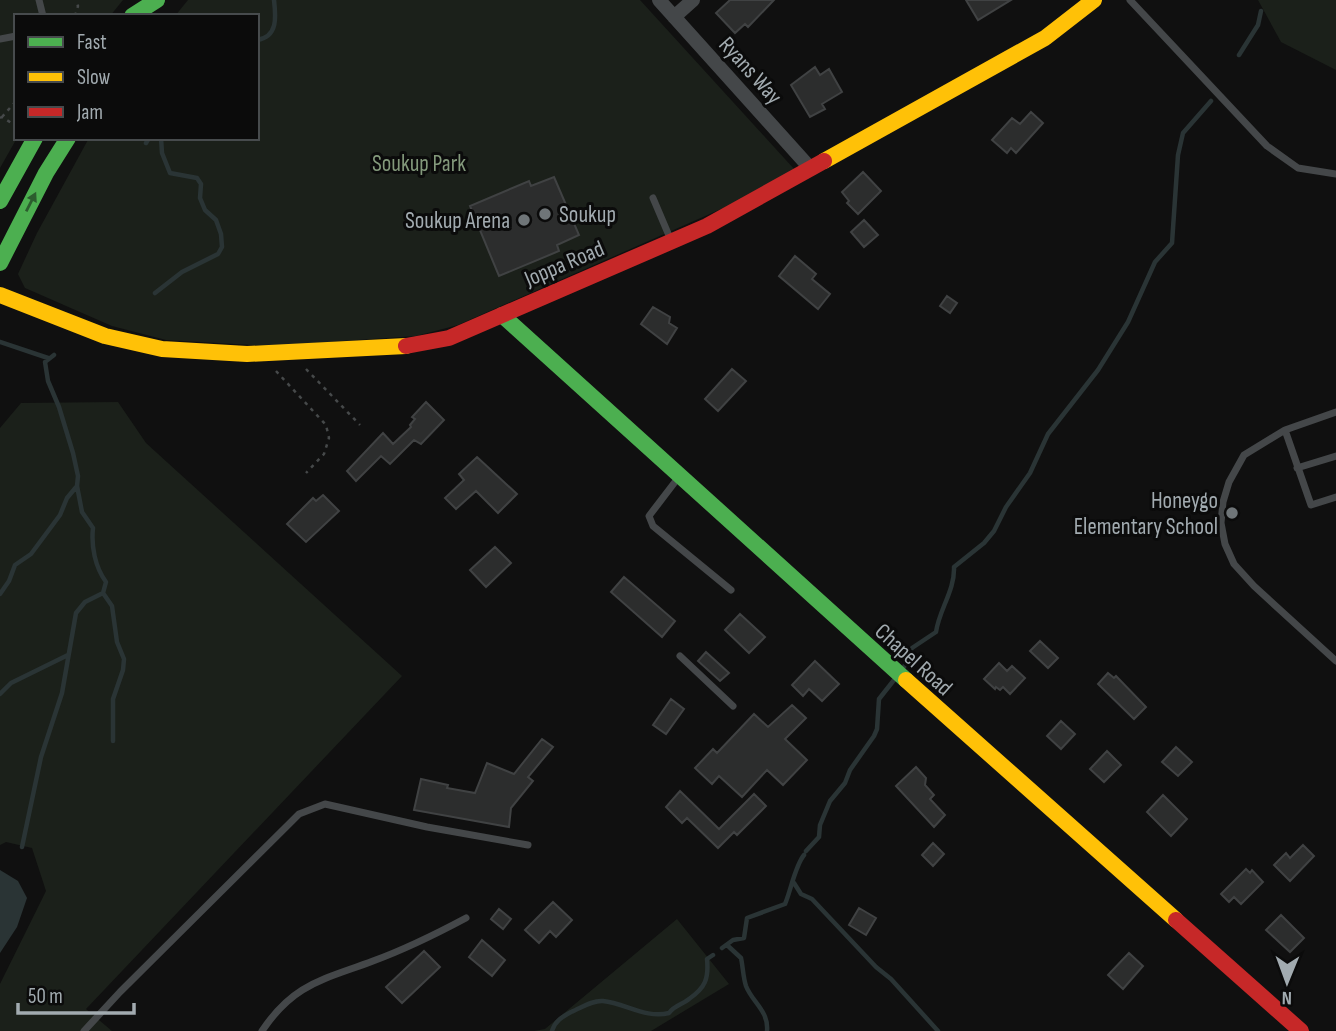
<svg xmlns="http://www.w3.org/2000/svg" width="1336" height="1031" viewBox="0 0 1336 1031" font-family="'Sofia Sans Condensed',sans-serif">
  <style>
    .green { fill: #1b201a }
    .water { fill: #2a3435 }
    .lines { fill: none; stroke-linecap: round; stroke-linejoin: round }
    .stream { stroke: #2a3435; stroke-width: 4.5 }
    .building { fill: #2c2d2d; stroke: #404243; stroke-width: 2 }
    .path { stroke: #46494a; stroke-width: 2.5; stroke-dasharray: 3.5 5; stroke-linecap: butt }
    .lane { stroke: #444749; stroke-width: 7 }
    .street { stroke: #444749; stroke-width: 14 }
    .fast { stroke: #4caf50; stroke-width: 16 }
    .slow { stroke: #ffc107; stroke-width: 16 }
    .jam { stroke: #c62828; stroke-width: 16 }
    .oneway { fill: #2c5d2e }
    .poi-dot { fill: #6f7578; stroke: #0b0b0b; stroke-width: 2.5 }
    .labels { text-anchor: middle; stroke-width: 6; stroke-linejoin: round; paint-order: stroke }
    .street-label { font-size: 23px; fill: #a2abb0; stroke: #0b0b0b }
    .park-label { font-size: 23px; fill: #83997b; stroke: #0b0b0b }
    .poi-label { font-size: 23px; fill: #a2abb0; stroke: #0b0b0b; text-anchor: end }
  </style>
  <rect width="100%" height="100%" fill="#101010"/>
  <path class="green" d="M0 0H123L110 16H16L17 138 0 168Z
    M188 0H640L795 170 746 198 458 325 416 336 270 346 166 340 112 326 25 288 18 274 37 233 89 138H257V16H175Z
    M1258 0H1336V70L1281 42Z
    M118 402 146 443 402 676 86 1009 112 1031H0V984L46 891 32 848 6 842 0 845V428L21 403Z
    M677 919 729 984 651 1031H534L545 1029Z"/>
  <path class="water" d="M0 870 18 881 27 898 17 927 0 953Z"/>
  <g class="lines">
    <path class="stream" d="M257 40C278 37 276 17 274 0
      M1239 55 1258 25 1261 11
      M146 143 149 138
      M155 293 182 272 218 254 222 247 221 234 216 220 205 210 200 198 201 184 197 178 170 173 162 153 161 138
      M0 342 48 358
      M103 593 112 606 117 642 124 659 123 670 113 699V741
      M0 594 9 581 15 565 31 554 60 515 67 498 77 486
      M904 667 912 648 936 632C939 610 955 590 954 567L984 543 994 531 1006 507 1030 473 1048 434 1098 370 1128 322 1155 262 1172 243 1178 155 1183 133 1211 101
      M0 694 11 683 68 655
      M22 847 41 757 62 693 76 613 85 602 103 593 106 582C95 567 91 546 93 528L82 512 77 486 78 476 73 453 59 407 48 381 45 362 54 355
      M806 851 819 837 820 825 830 801 845 783 850 770 874 736 877 729 879 699 894 680
      M794 883 801 894 812 899 876 967 891 979 938 1031
      M727 945 741 958C743 967 743 977 746 986 752 1002 769 1011 767 1031
      M722 948 733 940 744 938 747 918 785 904C791 890 795 866 804 855
      M552 1031C555 1021 562 1017 571 1012 581 1008 592 1000 603 1001 625 1003 646 1019 669 1013 675 1005 682 1005 689 999 705 988 709 979 707 959L713 955"/>
  </g>
  <path class="building" d="M730 0H774L748 27 745 24 735 33 716 13Z
    M966 0H1011L978 20Z
    M815 67 820 75 829 69 842 92 822 104 825 109 810 117 791 85Z
    M1031 112 1043 123 1016 153 1011 148 1007 153 992 140 1012 118 1020 124Z
    M863 172 881 191 858 214 847 203 849 201 842 192Z
    M554 177 579 235 557 245 559 251 499 276 470 206 529 181 531 186Z
    M864 220 878 235 864 247 851 232Z
    M795 256 816 274 812 279 830 294 818 309 779 276Z
    M947 296 957 303 950 313 940 306Z
    M653 307 670 317 669 323 677 328 667 344 641 324Z
    M732 369 746 381 718 411 705 399Z
    M426 402 444 420 421 444 414 440 390 464 381 456 356 481 347 471 383 433 393 444 411 427 410 425 415 419 412 417Z
    M477 457 517 494 498 513 476 491 456 509 445 498 464 480 459 474Z
    M323 495 339 511 306 542 287 524 313 498 316 501Z
    M495 547 511 563 486 587 470 570Z
    M624 577 675 621 662 637 611 592Z
    M740 614 765 637 749 653 725 630Z
    M1040 641 1058 658 1048 668 1030 651Z
    M706 652 729 673 720 681 698 661Z
    M815 661 839 684 822 701 809 689 803 696 792 685Z
    M999 663 1007 671 1012 666 1025 678 1010 694 1003 687 1000 690 996 687 995 689 984 679Z
    M1108 673 1114 678 1116 676 1146 707 1134 719 1098 684Z
    M671 699 684 709 666 734 653 725Z
    M792 705 806 718 785 739 807 760 783 785 767 770 742 797 719 776 712 784 695 768 713 749 717 753 754 714 768 727Z
    M1061 721 1075 734 1061 749 1047 736Z
    M542 739 553 747 528 777 533 781 511 808 509 827 414 810 421 779 448 785 447 788 475 793 487 763 514 774Z
    M1176 747 1192 762 1178 776 1162 762Z
    M1107 751 1121 765 1104 782 1090 769Z
    M916 767 926 778 925 785 934 795 930 799 945 815 934 827 896 786Z
    M680 791 719 829 754 794 766 806 737 835 734 832 718 848 687 818 682 823 666 807Z
    M1163 795 1187 819 1171 836 1147 812Z
    M933 843 944 854 933 866 922 855Z
    M1303 845 1314 856 1290 881 1274 865 1286 853 1290 858Z
    M1246 869 1250 873 1252 870 1263 882 1241 904 1234 897 1229 902 1221 894Z
    M553 902 572 920 556 937 550 931 539 943 525 930Z
    M859 908 876 918 866 935 849 925Z
    M499 909 511 919 503 929 491 919Z
    M1281 915 1304 938 1290 952 1266 930Z
    M482 940 505 960 492 976 469 957Z
    M424 951 440 967 402 1003 386 987Z
    M1129 953 1143 966 1123 989 1108 975Z"/>
  <g class="lines">
    <path class="path" d="M75 16 78 6 76 0
      M2 117 16 101
      M0 118 2 117 16 126
      M306 369 360 425
      M276 371 326 425 329 438 324 454 306 473"/>
    <path class="lane" d="M39 0 43 16
      M1130 0 1267 146 1298 168 1336 174
      M0 39 16 36
      M653 198 670 238
      M1336 412 1285 430 1244 455 1229 482 1223 502 1221 523 1225 544 1234 564 1254 586 1336 661
      M1285 430 1311 505 1336 497
      M1297 468 1336 456
      M678 478 649 516 653 526 731 590
      M680 656 733 706
      M84 1031 120 992 290 823 299 814 325 804 427 827 528 845
      M262 1031C294 983 323 980 373 961 406 949 436 934 466 918"/>
    <path class="street" d="M659 0 811 169
      M674 17 693 0"/>
    <path class="fast" d="M132 16 157 0
      M0 201 35 138
      M0 263 46 173 68 138
      M502 315 906 680"/>
    <path class="slow" d="M824 161 1045 38 1094 0
      M0 295 105 336 162 349 247 354 406 346
      M906 680 1176 920"/>
    <path class="jam" d="M406 346 449 338 707 226 824 161
      M1176 920 1301 1031"/>
  </g>
  <defs><path id="oneway-solid" d="M-6-.8H1V-3.2L6.5 0L1 3.2V.8H-6Z" transform="scale(1.75)"/></defs>
  <use class="oneway" href="#oneway-solid" transform="translate(31 202) rotate(-63)"/>
  <g class="poi-dot">
    <circle cx="545" cy="214" r="7"/>
    <circle cx="524" cy="220" r="7"/>
    <circle cx="1232" cy="513" r="7"/>
  </g>
  <g class="labels">
    <g class="street-label">
      <text transform="translate(751 70) rotate(48)" y="8">Ryans Way</text>
      <text transform="translate(564 263) rotate(-23)" y="8">Joppa Road</text>
      <text transform="translate(914 659) rotate(42)" y="8">Chapel Road</text>
    </g>
    <g class="park-label">
      <text x="419" y="171">Soukup Park</text>
    </g>
    <g class="poi-label">
      <text x="559" y="222" text-anchor="start">Soukup</text>
      <text x="510" y="228">Soukup Arena</text>
      <text x="1218" y="508">Honeygo<tspan x="1218" dy="26">Elementary School</tspan></text>
    </g>
  </g>
  <rect x="14" y="14" width="245" height="126" fill="#0b0b0b" stroke="#474b4d" stroke-width="2"/>
  <rect x="28" y="37" width="35" height="10" fill="#4caf50" stroke="#474b4d" stroke-width="2"/>
  <text x="77" y="49" font-size="21" fill="#a2abb0">Fast</text>
  <rect x="28" y="72" width="35" height="10" fill="#ffc107" stroke="#474b4d" stroke-width="2"/>
  <text x="77" y="84" font-size="21" fill="#a2abb0">Slow</text>
  <rect x="28" y="107" width="35" height="10" fill="#c62828" stroke="#474b4d" stroke-width="2"/>
  <text x="77" y="119" font-size="21" fill="#a2abb0">Jam</text>
  <g transform="translate(1287 982) rotate(181)" stroke="#0b0b0b" stroke-width="5" paint-order="stroke">
  <path d="M0-5L12 26L0 18L-12 26Z" fill="#a2abb0"/>
  <text y="-10" font-size="19" font-weight="bold" text-anchor="middle" fill="#a2abb0">N</text>
  </g>
  <path d="M18 1003v10h116v-10" fill="none" stroke="#a2abb0" stroke-width="3.5"/>
  <text x="28" y="1003" font-size="21" fill="#a2abb0" stroke="#0b0b0b" stroke-width="5" paint-order="stroke">50 m</text>
</svg>
